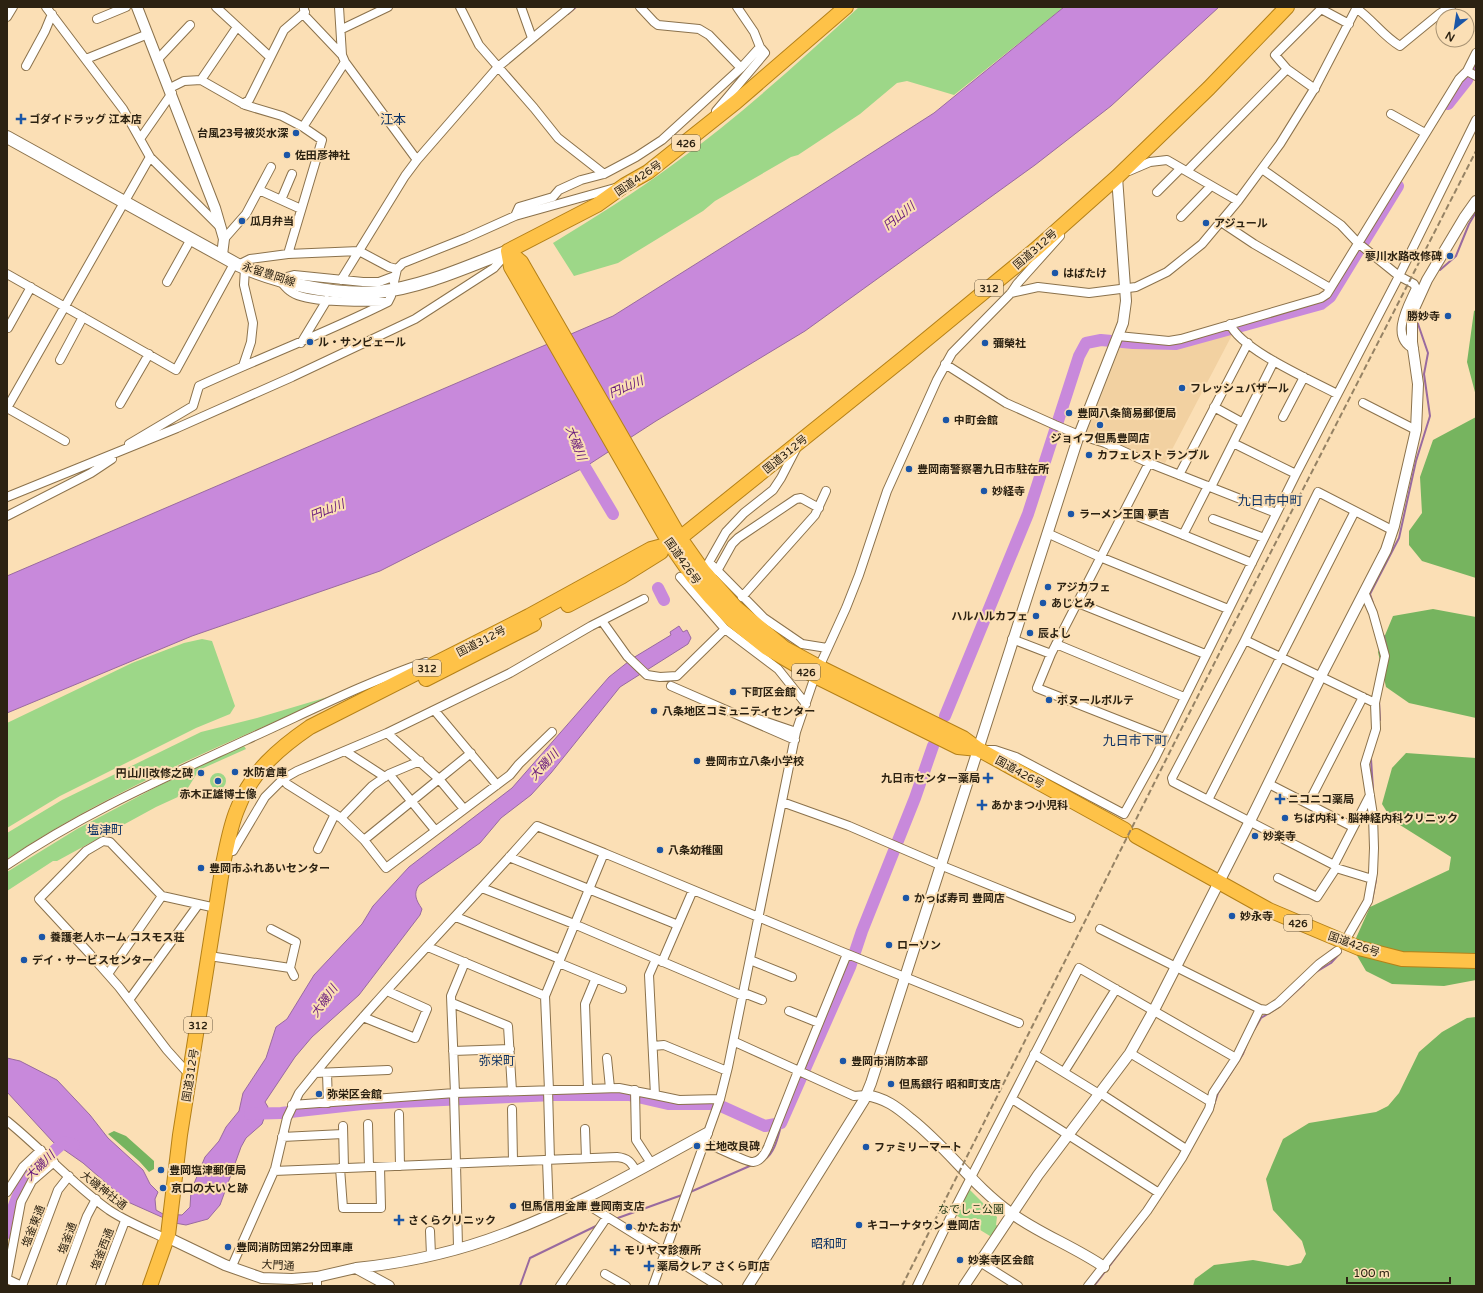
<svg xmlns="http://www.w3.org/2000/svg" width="1483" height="1293" viewBox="0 0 1483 1293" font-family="'Varela Round','Noto Sans JP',sans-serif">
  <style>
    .built { fill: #f2d1a1 }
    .green { fill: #9dd788 }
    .forest { fill: #76b45f }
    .water { fill: #c889db; stroke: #996a9f }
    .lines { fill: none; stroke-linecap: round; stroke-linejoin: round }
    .stream { stroke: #996a9f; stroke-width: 2 }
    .river { stroke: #c889db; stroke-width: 12 }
    .minor-casing { stroke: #8b724c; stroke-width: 10 }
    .tertiary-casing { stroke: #8b724c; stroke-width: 12 }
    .secondary-casing { stroke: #8b724c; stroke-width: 14 }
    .trunk-casing { stroke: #b48018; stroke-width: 16 }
    .minor { stroke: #fff; stroke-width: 8 }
    .tertiary { stroke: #fff; stroke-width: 10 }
    .secondary { stroke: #fff; stroke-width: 12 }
    .trunk { stroke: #fec248; stroke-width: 14 }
    .rail { stroke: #958264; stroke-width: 2; stroke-dasharray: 6 3; stroke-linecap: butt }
    .poi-dot { fill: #1b56a7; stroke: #fbdfb5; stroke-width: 1.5 }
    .labels { text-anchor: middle; stroke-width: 4; stroke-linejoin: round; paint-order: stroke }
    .shield { fill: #fbdfb5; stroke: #6a5b43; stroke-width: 1 }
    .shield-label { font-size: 10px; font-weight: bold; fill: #2c2212 }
    .poi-label { font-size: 11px; font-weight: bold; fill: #2c2212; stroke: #fbdfb5; text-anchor: start }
    .street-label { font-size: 11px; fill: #2c2212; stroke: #fbdfb5 }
    .park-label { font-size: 11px; fill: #1d3613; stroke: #fbdfb5 }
    .water-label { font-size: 12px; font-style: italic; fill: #67197c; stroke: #fbdfb5 }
    .neighbourhood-label { font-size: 12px; fill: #0a3063; stroke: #fbdfb5 }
    .quarter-label { font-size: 13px; fill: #0a3063; stroke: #fbdfb5 }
  </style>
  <rect width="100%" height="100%" fill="#fbdfb5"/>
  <path class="built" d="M1230 330 1232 335 1165 463 1087 432 1121 345H1183Z"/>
  <path class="green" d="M859 7H1064L954 95 907 81 897 83 860 114 798 155 791 157 715 201 703 211 618 263 574 276 553 243C594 218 636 192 675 163 740 116 800 61 859 7Z
    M202 639 212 641 235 706 230 714 196 728 60 796 7 828V723L132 663 184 643Z
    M331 696 329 698C220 746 107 792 7 859V833L62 800 201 732 257 718Z
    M244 746 246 749 199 770 186 791 180 796 156 807 57 861H53L7 891V872L77 829 162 784 189 773 196 767Z
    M210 781a8 8 0 1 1 16 0a8 8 0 1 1-16 0Z
    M966 1190H970L997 1217 996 1225 998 1226 992 1235 990 1236 954 1214Z"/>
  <path class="forest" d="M1476 310V396L1467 362 1474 311Z
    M1476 417V578L1422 561 1409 545V531L1422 513 1420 477 1433 440Z
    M1433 609 1476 617V718L1409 703 1386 687 1378 652 1393 616Z
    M1406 753 1476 758V980L1444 986 1392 984 1366 971 1352 947 1370 907 1449 870 1451 857 1392 820 1382 804 1392 768Z
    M1476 1017V1286H1193L1195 1279 1214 1265 1253 1260 1288 1266 1301 1263 1306 1254 1302 1241 1273 1210 1266 1179 1283 1139 1309 1123 1376 1112 1388 1106 1399 1093 1419 1052 1442 1032 1467 1018Z
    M114 1131 126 1136 154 1161V1169L149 1172 139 1161 108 1134Z"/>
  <path class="water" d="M1064 7H1219L1111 106 1035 165 805 331 656 421 585 467 380 571 192 636 7 713V576L613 316 812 191 934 113Z
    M679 626 683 632 687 630 691 638 688 644 620 687 551 773 531 795 501 818 480 843 419 885C413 894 416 900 422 909L420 915 359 995 312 1037 295 1057 265 1102 268 1107 262 1124 246 1138 241 1147 220 1205 208 1219 186 1225 175 1223 128 1202 83 1163 53 1142 7 1092V1058L20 1061 57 1080 90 1115 108 1138 143 1170 150 1184 158 1192 155 1199 156 1210 163 1214 182 1215 190 1207 191 1191 205 1157 219 1141 226 1127 239 1111 243 1093 266 1058 276 1027 287 1019 314 975 362 924 373 906 409 867 512 788 609 677 633 658 671 635 670 632Z"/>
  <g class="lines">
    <path class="stream" d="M568 14 576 7
      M1440 270 1456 256 1469 224 1476 212
      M1373 603 1370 594 1399 538 1416 461 1430 416 1424 374 1428 353 1417 321
      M1384 636 1388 653
      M1379 701 1380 720
      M1371 759 1373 789
      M1372 900 1376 880
      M1316 972 1331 963 1341 952
      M1254 1030 1261 1018 1279 1007 1304 984
      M1212 1111 1218 1093 1243 1054 1248 1041
      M765 1159C775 1153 778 1136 781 1126
      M688 1193 752 1165
      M1152 1210 1169 1184
      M615 1219 682 1195
      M520 1286 530 1258 598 1225
      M1094 1286 1147 1217"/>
    <path class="river" d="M1448 104 1467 80 1475 63
      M579 452 585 467 613 514
      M658 588 664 600
      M945 716 1028 514 1079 356 1086 343 1101 340 1133 343 1176 344 1321 304 1330 297 1398 186
      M250 1114 281 1113 362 1104 399 1102 554 1095H629L668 1104H710L723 1107 765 1126 781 1123 850 967 862 931 915 798 933 746
      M7 1233C16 1185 29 1173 64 1142L74 1145"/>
    <g class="minor-casing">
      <path id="minor" d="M46 7 123 109 150 157 220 227
        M216 7 270 57
        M339 7 342 55 345 62 417 160
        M460 7 479 45 534 108 558 138 604 174
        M521 7 532 38
        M640 7 654 22 658 25 699 29 709 35 741 68
        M1356 8C1373 20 1383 36 1400 46L1439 14 1451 7
        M304 9 305 16 342 55
        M7 17 13 7
        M97 19 126 7
        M342 29 388 7
        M86 59 148 34
        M158 59 190 25
        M26 66 45 31 52 14
        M1467 71 1476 76
        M201 80 237 27
        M170 88 184 81 201 80 245 105 282 116 303 127 322 140 288 254
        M1315 89 1287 69 1275 55 1321 9 1349 24
        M243 104 249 100 284 30 305 12
        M716 114V111L765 53 760 47
        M1391 114 1425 133
        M303 127 345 62
        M140 139 172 93
        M1262 169 1341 225 1358 243 1399 276 1414 284 1416 288C1408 306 1389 337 1414 349
        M1126 170 1129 171 1150 162 1167 160 1238 201
        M1187 171 1287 69
        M259 190 301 209
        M1157 192 1180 169
        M281 200 292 174
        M515 216 519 207 553 197 559 190 581 180 604 174 636 157 662 140 741 68 760 47 754 32 737 7
        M1181 217 1211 186
        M1221 222 1254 244 1330 288
        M224 239 246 214 271 167
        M238 265 250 259 288 254 359 251 389 267 397 269
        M7 274 176 370 235 262
        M341 280 405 176 417 160 498 67 570 7
        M167 282 191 239
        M394 282 397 269 403 263 466 238 515 216 615 188
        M1011 293 1038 287 1089 293 1136 287 1167 272 1202 244 1238 201 1280 144 1316 86 1357 7
        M386 302C364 301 305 304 290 291 286 288 282 283 279 279L294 275 363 282H379L395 276
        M1230 324C1241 350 1311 380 1337 394
        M8 328 31 287
        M1118 336 1169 341 1181 339 1321 298 1327 294 1459 79 1467 71 1476 53
        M301 343 327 300
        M60 360 83 317
        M945 364 1006 403 1055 425 1079 435 1105 443 1149 463 1276 513
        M243 366 251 342 253 323 244 285 245 268
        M1363 403 1416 430
        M120 404 149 354
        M1214 407 1243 423
        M7 408 150 157
        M7 408 65 441
        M1283 417 1304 377
        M1233 443 1296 474
        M129 444 193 406 199 386C262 357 326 333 388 302L391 296
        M797 447 781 478 773 490 744 513 726 532 709 562 764 618 802 644 827 648
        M1149 463 1051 654 1037 688 1164 738
        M1179 475 1248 343
        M1211 487 1274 361
        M7 497 177 428 292 377 415 319 494 268 507 253
        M1125 511 1252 563
        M7 516 91 473 112 459
        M1213 519 1264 538
        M1047 533 1100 557 1228 609
        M1183 535 1208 486
        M717 571 732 544 738 538 796 499 801 498 819 508
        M680 577 725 629 778 669 806 704
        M742 597 815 515 826 491
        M1078 603 1205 654
        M602 621 627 656 647 675 660 677 677 676 725 629
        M1012 639 1051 654
        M1245 640 1375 703
        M1056 644 1184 697
        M671 686 795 740
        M435 711 497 785
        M755 718 796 732
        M387 733 510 673 591 626 644 599
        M984 750H995L1016 757 1124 814 1155 758 1296 474 1399 276 1476 120
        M345 751 385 777
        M389 774 435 830
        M283 779 297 771 387 733 439 779 464 809
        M439 779 471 753
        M1269 784 1353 827
        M1208 800 1355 511
        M782 802 849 826 940 865 1071 918
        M1308 804 1363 697
        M341 818 372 786 389 774 420 761
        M364 840 439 779
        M318 849 335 814
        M226 852 233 851 265 797 283 779 287 784 341 818 364 840 386 868 510 775 519 764 552 732
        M604 853 840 951 1019 1023
        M509 857 678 925
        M7 865C81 814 164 778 246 740 306 713 364 683 426 662
        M1334 865 1370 795
        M1278 878 1317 897 1336 868
        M1372 879 1336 868 1334 865 1173 782 1172 778 1245 640 1318 492 1392 530
        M482 888 574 924 743 996
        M456 917 560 959
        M271 929 296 942 290 968 294 976
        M1100 929 1260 1009
        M1349 934 1368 901 1373 873 1374 848 1373 815 1365 764 1376 729 1375 703 1385 656 1373 613 1364 592
        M209 956 290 968
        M656 959 649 975 655 1095 679 1100 720 1099
        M750 960 792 977
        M662 962 693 890
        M559 963 622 989
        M108 974 162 896
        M744 993 762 1000
        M545 996 549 1090
        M129 1000 198 905
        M452 1003 508 1026 512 1091
        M789 1011 819 1023
        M363 1017 415 1038 427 1009 387 991
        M735 1042 854 1096 866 1095
        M653 1046 664 1045 727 1071
        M453 1051 510 1049
        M1130 1053 1211 1102
        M1034 1054 1099 1094
        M607 1058 610 1088
        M799 1072 847 954
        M1064 1072 1116 989
        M191 1073 185 1070 167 1050 119 987 89 953 39 899 86 851 103 841 110 842 162 896 216 908
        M315 1073 388 1070
        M327 1073 328 1103
        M588 1089 585 1004 595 980
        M548 1090 550 1160
        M635 1090 636 1140 651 1163
        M454 1093 456 1164
        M455 1093 451 996 465 962
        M1100 1093 1186 1149
        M1012 1099 1159 1193
        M292 1105 455 1093 619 1088 655 1095
        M512 1109 513 1161
        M399 1114 400 1166
        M7 1121C42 1149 72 1184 109 1210 127 1222 147 1230 167 1239
        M368 1124 369 1167
        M343 1126 344 1168
        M585 1129 586 1158
        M282 1137 343 1134
        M704 1142C712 1145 748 1163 753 1162 761 1161 765 1154 768 1147L798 1071
        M547 1160 549 1214
        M456 1164 458 1247
        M340 1168 343 1208H381L380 1167
        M274 1171 617 1157C628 1158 631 1162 636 1171
        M7 1192 23 1167 41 1150
        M580 1200 718 1286
        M430 1231 431 1255
        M980 1262 1018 1286
        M232 1266 275 1169 287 1118 299 1093C373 1000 458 916 537 826L604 853 545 996 428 947
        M605 1274 626 1286
        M7 1277 21 1202 32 1181 54 1162
        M317 1277V1286
        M7 1279 22 1286
        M22 1286 58 1190 69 1176
        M61 1286 87 1216 96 1199
        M100 1286 125 1221
        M560 1286 607 1217
        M653 1286 720 1099 728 1067 796 732 815 676 846 608 859 575 887 491 937 380 952 353 1011 293 1017 284 1060 236
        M917 1286 951 1216 1079 968 1236 1058
        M1088 1286 1147 1211 1182 1158 1209 1109 1213 1093 1236 1058 1260 1009 1267 1010 1278 1003 1319 964 1337 951"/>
    </g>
    <g class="tertiary-casing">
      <path id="tertiary" d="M137 7 215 208 224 239 222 255
        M866 1095C885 1098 897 1107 911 1119 947 1147 973 1186 1011 1213 1040 1234 1075 1247 1104 1267
        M167 1239 173 1240 225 1265 262 1278 292 1279 317 1277 356 1268 389 1286
        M356 1268C406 1263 459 1251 506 1233 576 1207 642 1168 707 1133
        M748 1286 864 1100 871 1083 1062 488 1079 435 1123 323 1126 301 1117 177
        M964 1286 1038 1175 1130 1053 1154 1010 1250 821 1321 676 1386 550 1394 526 1416 430 1418 384 1412 342V313L1427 280 1464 218 1476 201"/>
    </g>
    <g class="secondary-casing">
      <path id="secondary" d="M7 137 238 265C276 283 336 296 378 292 423 287 466 267 508 251"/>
    </g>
    <g class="trunk-casing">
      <path id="trunk" d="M508 251 521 262 680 538 704 572 736 608 784 648 819 667 963 738 978 749 1125 830
        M508 251 511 267 670 544 693 577 711 598 732 620 767 648 815 676 958 747 978 749
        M508 251 597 205 625 185 648 172 736 102 846 7
        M568 605 621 577 661 552
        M426 679 534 624
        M1136 836 1269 910 1359 948 1402 959 1476 961
        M150 1286 168 1235 180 1135 223 864C227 846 230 827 237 810 251 772 278 749 310 727L529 616 651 549 670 544 680 538 905 357 1035 250 1117 177 1209 88 1287 7"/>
    </g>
    <use href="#minor" class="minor"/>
    <use href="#tertiary" class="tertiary"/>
    <use href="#secondary" class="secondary"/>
    <use href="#trunk" class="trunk"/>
    <path class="rail" d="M902 1286 1232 628 1476 151"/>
  </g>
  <g class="poi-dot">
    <path d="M19 113h4v4h4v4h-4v4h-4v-4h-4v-4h4z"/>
    <circle cx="296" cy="133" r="4"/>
    <circle cx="287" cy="155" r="4"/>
    <circle cx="242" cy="221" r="4"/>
    <circle cx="1206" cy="223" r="4"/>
    <circle cx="1450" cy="256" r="4"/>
    <circle cx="1055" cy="273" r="4"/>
    <circle cx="1448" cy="316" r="4"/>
    <circle cx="310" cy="342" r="4"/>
    <circle cx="985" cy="343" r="4"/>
    <circle cx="1182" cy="388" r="4"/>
    <circle cx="1069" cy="413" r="4"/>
    <circle cx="946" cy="420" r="4"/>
    <circle cx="1100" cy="425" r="4"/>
    <circle cx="1089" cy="455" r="4"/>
    <circle cx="909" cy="469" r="4"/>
    <circle cx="984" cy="491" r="4"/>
    <circle cx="1071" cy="514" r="4"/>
    <circle cx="1048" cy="587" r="4"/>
    <circle cx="1043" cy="603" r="4"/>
    <circle cx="1036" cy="616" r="4"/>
    <circle cx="1030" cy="633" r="4"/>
    <circle cx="733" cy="692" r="4"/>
    <circle cx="1049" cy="700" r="4"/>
    <circle cx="654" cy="711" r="4"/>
    <circle cx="697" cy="761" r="4"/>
    <circle cx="235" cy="772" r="4"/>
    <circle cx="201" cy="773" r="4"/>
    <path d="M986 772h4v4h4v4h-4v4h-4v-4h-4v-4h4z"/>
    <circle cx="218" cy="781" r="4"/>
    <path d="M1278 793h4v4h4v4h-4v4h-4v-4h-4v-4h4z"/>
    <path d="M980 799h4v4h4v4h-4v4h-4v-4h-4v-4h4z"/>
    <circle cx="1285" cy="818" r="4"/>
    <circle cx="1255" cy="836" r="4"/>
    <circle cx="660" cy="850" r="4"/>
    <circle cx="201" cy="868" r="4"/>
    <circle cx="906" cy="898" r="4"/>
    <circle cx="1232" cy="916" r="4"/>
    <circle cx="42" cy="937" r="4"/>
    <circle cx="889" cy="945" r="4"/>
    <circle cx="24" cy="960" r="4"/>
    <circle cx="843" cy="1061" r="4"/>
    <circle cx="891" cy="1084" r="4"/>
    <circle cx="319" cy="1094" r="4"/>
    <circle cx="697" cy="1146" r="4"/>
    <circle cx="866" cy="1147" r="4"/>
    <circle cx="161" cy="1170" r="4"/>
    <circle cx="163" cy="1188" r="4"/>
    <circle cx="513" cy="1206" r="4"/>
    <path d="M397 1214h4v4h4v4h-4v4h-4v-4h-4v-4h4z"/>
    <circle cx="859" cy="1225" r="4"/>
    <circle cx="629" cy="1227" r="4"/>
    <circle cx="228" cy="1247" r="4"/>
    <path d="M613 1244h4v4h4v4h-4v4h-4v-4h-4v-4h4z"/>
    <circle cx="960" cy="1260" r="4"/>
    <path d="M647 1260h4v4h4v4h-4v4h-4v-4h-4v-4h4z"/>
  </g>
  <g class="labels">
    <g class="shield">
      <rect x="672" y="135" width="28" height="16" rx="3"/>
      <rect x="975" y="280" width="28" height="16" rx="3"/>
      <rect x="413" y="660" width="28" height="16" rx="3"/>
      <rect x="792" y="664" width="28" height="16" rx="3"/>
      <rect x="1284" y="915" width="28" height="16" rx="3"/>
      <rect x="184" y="1017" width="28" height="16" rx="3"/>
    </g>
    <g class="shield-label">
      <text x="686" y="147">426</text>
      <text x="989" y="292">312</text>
      <text x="427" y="672">312</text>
      <text x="806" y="676">426</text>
      <text x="1298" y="927">426</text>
      <text x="198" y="1029">312</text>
    </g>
    <g class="poi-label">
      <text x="29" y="123">ゴダイドラッグ 江本店</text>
      <text x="288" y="137" text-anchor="end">台風23号被災水深</text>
      <text x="295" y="159">佐田彦神社</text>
      <text x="250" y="225">瓜月弁当</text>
      <text x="1214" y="227">アジュール</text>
      <text x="1442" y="260" text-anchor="end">蓼川水路改修碑</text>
      <text x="1063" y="277">はばたけ</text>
      <text x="1440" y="320" text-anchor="end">勝妙寺</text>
      <text x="318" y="346">ル・サンピェール</text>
      <text x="993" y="347">彌榮社</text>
      <text x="1190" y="392">フレッシュバザール</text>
      <text x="1077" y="417">豊岡八条簡易郵便局</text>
      <text x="954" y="424">中町会館</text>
      <text x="1100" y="442" text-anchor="middle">ジョイフ但馬豊岡店</text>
      <text x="1097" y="459">カフェレスト ランブル</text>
      <text x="917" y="473">豊岡南警察署九日市駐在所</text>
      <text x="992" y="495">妙経寺</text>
      <text x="1079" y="518">ラーメン王国 夢吉</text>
      <text x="1056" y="591">アジカフェ</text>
      <text x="1051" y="607">あじとみ</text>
      <text x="1028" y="620" text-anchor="end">ハルハルカフェ</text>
      <text x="1038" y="637">辰よし</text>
      <text x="741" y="696">下町区会館</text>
      <text x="1057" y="704">ボヌールポルテ</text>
      <text x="662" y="715">八条地区コミュニティセンター</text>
      <text x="705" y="765">豊岡市立八条小学校</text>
      <text x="243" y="776">水防倉庫</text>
      <text x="193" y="777" text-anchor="end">円山川改修之碑</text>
      <text x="980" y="782" text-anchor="end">九日市センター薬局</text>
      <text x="218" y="798" text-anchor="middle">赤木正雄博士像</text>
      <text x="1288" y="803">ニコニコ薬局</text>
      <text x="991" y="809">あかまつ小児科</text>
      <text x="1293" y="822">ちば内科・脳神経内科クリニック</text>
      <text x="1263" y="840">妙楽寺</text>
      <text x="668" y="854">八条幼稚園</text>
      <text x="209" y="872">豊岡市ふれあいセンター</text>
      <text x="914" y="902">かっぱ寿司 豊岡店</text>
      <text x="1240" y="920">妙永寺</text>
      <text x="50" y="941">養護老人ホーム コスモス荘</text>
      <text x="897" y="949">ローソン</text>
      <text x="32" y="964">デイ・サービスセンター</text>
      <text x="851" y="1065">豊岡市消防本部</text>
      <text x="899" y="1088">但馬銀行 昭和町支店</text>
      <text x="327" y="1098">弥栄区会館</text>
      <text x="705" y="1150">土地改良碑</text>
      <text x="874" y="1151">ファミリーマート</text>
      <text x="169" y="1174">豊岡塩津郵便局</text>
      <text x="171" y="1192">京口の大いと跡</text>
      <text x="521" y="1210">但馬信用金庫 豊岡南支店</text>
      <text x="408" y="1224">さくらクリニック</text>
      <text x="867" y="1229">キコーナタウン 豊岡店</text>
      <text x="637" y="1231">かたおか</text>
      <text x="236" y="1251">豊岡消防団第2分団車庫</text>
      <text x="624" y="1254">モリヤマ診療所</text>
      <text x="968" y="1264">妙楽寺区会館</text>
      <text x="657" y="1270">薬局クレア さくら町店</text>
    </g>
    <g class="street-label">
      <text transform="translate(638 178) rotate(-34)" y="4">国道426号</text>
      <text transform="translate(1035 249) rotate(-41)" y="4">国道312号</text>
      <text transform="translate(269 274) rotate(18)" y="4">永留豊岡線</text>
      <text transform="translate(785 454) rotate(-39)" y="4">国道312号</text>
      <text transform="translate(683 561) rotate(55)" y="4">国道426号</text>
      <text transform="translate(481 641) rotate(-27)" y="4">国道312号</text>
      <text transform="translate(1020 772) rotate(29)" y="4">国道426号</text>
      <text transform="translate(1354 944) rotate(19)" y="4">国道426号</text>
      <text transform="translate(190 1075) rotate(-81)" y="4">国道312号</text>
      <text transform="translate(104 1190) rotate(38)" y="4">大磯神社通</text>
      <text transform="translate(33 1226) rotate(-69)" y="4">塩釜東通</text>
      <text transform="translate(67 1238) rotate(-70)" y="4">塩釜通</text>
      <text transform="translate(102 1249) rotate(-69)" y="4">塩釜西通</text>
      <text transform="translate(278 1265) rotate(4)" y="4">大門通</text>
    </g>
    <g class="park-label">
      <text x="971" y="1213">なでしこ公園</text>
    </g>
    <g class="water-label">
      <text transform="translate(899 216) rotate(-39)" y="4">円山川</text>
      <text transform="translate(626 387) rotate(-23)" y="4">円山川</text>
      <text transform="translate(576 443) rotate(69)" y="4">大磯川</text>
      <text transform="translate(327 510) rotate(-21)" y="4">円山川</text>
      <text transform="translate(544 765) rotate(-47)" y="4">大磯川</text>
      <text transform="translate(324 1001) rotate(-54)" y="4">大磯川</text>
      <text transform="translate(40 1166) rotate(-45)" y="4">大磯川</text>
    </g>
    <g class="neighbourhood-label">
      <text x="105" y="834">塩津町</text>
      <text x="497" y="1065">弥栄町</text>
      <text x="829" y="1248">昭和町</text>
    </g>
    <g class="quarter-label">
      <text x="393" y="124">江本</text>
      <text x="1270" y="505">九日市中町</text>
      <text x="1135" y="745">九日市下町</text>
    </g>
  </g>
  <rect width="1483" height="1293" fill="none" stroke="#2c2212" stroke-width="16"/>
  <g transform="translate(1455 28) rotate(210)"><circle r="19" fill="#fbdfb5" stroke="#a89374"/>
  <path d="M0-3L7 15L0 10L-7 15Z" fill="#1b56a7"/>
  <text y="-6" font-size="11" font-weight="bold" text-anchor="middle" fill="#2c2212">N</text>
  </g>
  <path d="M1347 1277v6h103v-6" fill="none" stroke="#2c2212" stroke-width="2"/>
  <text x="1353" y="1277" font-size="12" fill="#2c2212" stroke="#fbdfb5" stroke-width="3" paint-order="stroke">100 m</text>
</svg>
